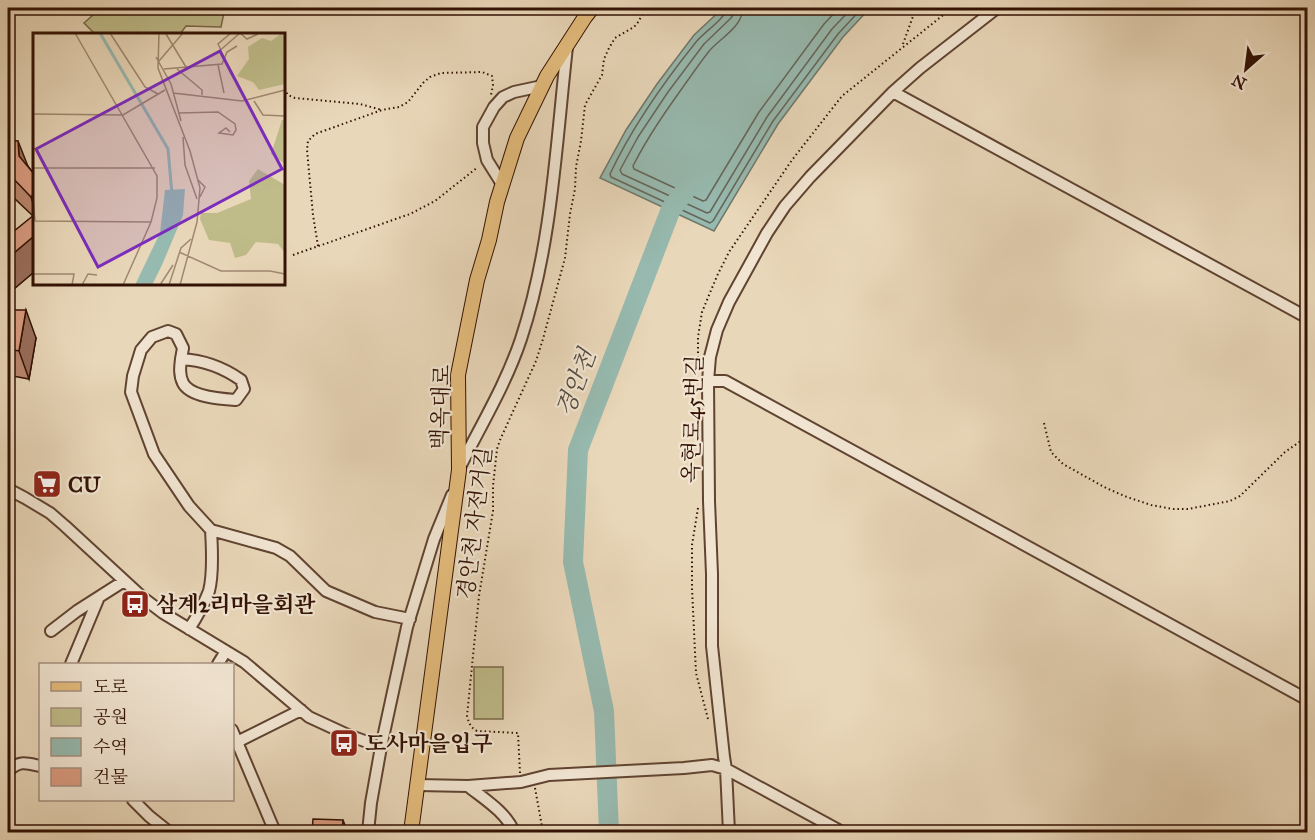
<svg xmlns="http://www.w3.org/2000/svg" width="1315" height="840" viewBox="0 0 1315 840" font-family="'IM FELL Great Primer','Noto Serif KR',serif">
  <style>
    .green { fill: #bfbc8a; stroke: #796747; stroke-width: 1.5 }
    .water { fill: #97bab0; stroke: #6f776b; stroke-width: 1.5 }
    .lines { fill: none; stroke-linecap: round; stroke-linejoin: round }
    .shore { stroke: #65665a; stroke-width: 1.5 }
    .river { stroke: #97bab0; stroke-width: 20 }
    .minor-casing { stroke: #604331; stroke-width: 14 }
    .major-casing { stroke: #331204; stroke-width: 16 }
    .path { stroke: #331204; stroke-width: 2; stroke-dasharray: 1.5 3; stroke-linecap: butt }
    .minor { stroke: #f1e5d2; stroke-width: 10 }
    .major { stroke: #e4bc7c; stroke-width: 14 }
    .wall { fill: #bc8770; stroke: #331204; stroke-width: 1.5 }
    .shaded-wall { fill: #996e5b; stroke: #331204; stroke-width: 1.5 }
    .building { fill: #db9d82; stroke: #331204; stroke-width: 1.5 }
    .labels { text-anchor: middle; stroke-width: 4.5; stroke-linejoin: round; paint-order: stroke }
    .street-label { font-size: 22px; fill: #331204; stroke: #f1e5d2 }
    .poi-label { font-size: 22px; font-weight: bold; fill: #331204; stroke: #f1e5d2; text-anchor: start }
    .water-label { font-size: 24px; font-style: italic; fill: #564d40; stroke: #f1e5d2 }
    .inset-river { fill: none; stroke: #97bab0; stroke-width: 3 }
    .inset-road { fill: none; stroke: #a08871; stroke-width: 1.5 }
    .view { fill: #7b2cbf; fill-opacity: 0.15; stroke: #7b2cbf; stroke-width: 3 }
    .inset-edge { fill: none; stroke: #331204; stroke-width: 3 }
  </style>
  <rect width="100%" height="100%" fill="#e9d7b9"/>
  <filter id="stains"><feTurbulence type="fractalNoise" baseFrequency=".00333" numOctaves="4"/><feColorMatrix values="0 0 0 0 .2 0 0 0 0 .09 0 0 0 0 .02 0 0 0 .5 -.17"/></filter>
  <radialGradient id="worn" r=".72"><stop offset=".6" stop-color="#630" stop-opacity="0"/><stop offset="1" stop-color="#630" stop-opacity=".3"/></radialGradient>
  <path class="green" d="M101 8H225L221 27 186 26 180 34H95L84 23Z
    M474 667H503V719H474Z"/>
  <path class="water" d="M723 8H870L843 37 778 124 714 231 600 178 626 130 657 84 694 35Z"/>
  <g class="lines">
    <path class="shore" d="M727 8C725 19 704 32 696 42 664 82 632 127 610 174L611 177 710 223 713 221 773 121 838 34 862 8
      M734 8V13L731 18 704 44 668 92 638 137 620 170 622 174 707 213 710 212 767 117 832 29 852 8
      M743 8C742 27 722 37 710 50 702 60 695 70 688 80 668 108 648 136 633 166L634 169 703 201 706 200 759 112 824 24 839 8"/>
    <path class="river" d="M609 832 604 711 573 562 578 450 671 209 685 191"/>
    <g class="minor-casing">
      <path id="minor" d="M893 92 1308 318
        M502 184 487 160 483 143V127L494 107 503 97 514 92 542 86
        M181 359C180 367 179 375 183 383 190 397 221 399 236 400L244 389 241 380C224 368 202 360 181 359L183 348 176 334 168 331 152 337 141 350 133 376 131 392 154 454 189 506 211 530 276 548 290 556 326 591 375 612 410 619
        M708 381H725L1308 700
        M460 467C481 425 506 384 521 339 552 245 556 145 567 47
        M8 489 25 498 50 513 65 526 142 597 163 613 244 662 309 717 348 735 381 747
        M189 629C197 617 204 604 209 591 213 576 212 546 211 530
        M51 631 77 611 124 581
        M71 664 99 597
        M218 664 226 651
        M232 730 275 832
        M237 742 301 710
        M8 771C20 760 26 763 40 766
        M418 785 468 786 521 782 549 775 684 768 712 765 726 769 842 832
        M468 786C484 799 506 812 514 832
        M133 800 149 816 169 832
        M368 832 371 803 381 747 407 627 434 539 452 495
        M729 832 726 769 724 757 712 646V574L709 501 708 381 710 357 717 330 729 302 767 233 785 206 810 177 893 92 920 68 997 8"/>
    </g>
    <g class="major-casing">
      <path id="major" d="M411 832 459 470 458 375 477 280 489 240 497 202 517 138 547 76 585 17 592 8"/>
    </g>
    <path class="path" d="M903 44 916 8
      M284 89 288 95 295 98 360 104 382 110
      M318 246 313 215 307 150 308 141 315 134 382 110 399 107 408 102 423 83 430 77 441 73 482 72 492 76 493 85 491 95
      M293 255 410 214 435 201 478 167
      M698 362V337L702 312 717 276 729 252 792 160 842 96 952 8
      M1044 423 1051 452 1063 464 1106 488 1127 497 1151 505 1173 509H1188L1230 501 1240 496 1285 452 1308 436
      M698 508 692 545V588L696 673 708 719
      M520 773 518 733 477 731C470 727 469 723 467 716L479 596 493 511V486L497 449 500 440 536 361 543 339 565 258 570 214 575 189 576 167 581 141 585 105 602 75 604 59 609 48 615 38 634 27 639 21 645 8
      M535 788 543 832"/>
    <use href="#minor" class="minor"/>
    <use href="#major" class="major"/>
  </g>
  <path class="wall" d="M8 140 34 174V272L8 294V236L33 216 13 197 12 193 8 194Z
    M8 302 36 338 29 379 13 376 8 380Z"/>
  <path class="shaded-wall" d="M18 141 29 169 19 156Z
    M34 193V207L31 197Z
    M34 236V272L8 294V258Z
    M26 310 36 338 29 379 19 351Z
    M8 360 13 376 8 380Z
    M8 425 13 440 8 444Z
    M343 820 346 828V832H342Z"/>
  <path class="building" d="M8 140 18 141 19 156 34 174V193L31 197 8 173Z
    M34 215V236L8 258V236Z
    M8 302 14 310H26L19 351 8 349Z
    M313 819 343 820 342 832H312Z"/>
  <defs>
    <g id="supermarket-square" transform="scale(1.5)"><rect x="-9" y="-9" width="18" height="18" rx="4" fill="#8f2418" stroke="#f1e5d2"/><path d="M-6-5.5h2.5l.6 2H6L4.5 2H-2.5L-4.4-4H-6ZM-1.5 3.2a1.3 1.3 0 1 0 .1 0ZM3 3.2a1.3 1.3 0 1 0 .1 0Z" fill="#fff"/></g>
    <g id="bus-square" transform="scale(1.5)"><rect x="-9" y="-9" width="18" height="18" rx="4" fill="#8f2418" stroke="#f1e5d2"/><path d="M-5-6H5V4H4V6H2V4H-2V6H-4V4H-5ZM-3.5-4V0h7V-4ZM-3.5 1.2v1.5H-2V1.2ZM2 1.2v1.5H3.5V1.2Z" fill="#fff"/></g>
  </defs>
  <g fill-rule="evenodd">
    <use href="#supermarket-square" x="47" y="484"/>
    <use href="#bus-square" x="135" y="604"/>
    <use href="#bus-square" x="344" y="743"/>
  </g>
  <g class="labels">
    <g class="street-label">
      <text transform="translate(440 407) rotate(-88)" y="8">백옥대로</text>
      <text transform="translate(692 419) rotate(-88)" y="8">옥현로45번길</text>
      <text transform="translate(474 523) rotate(-83)" y="8">경안천 자전거길</text>
    </g>
    <g class="poi-label">
      <text x="68" y="492">CU</text>
      <text x="156" y="612">삼계2리마을회관</text>
      <text x="365" y="751">도사마을입구</text>
    </g>
    <g class="water-label">
      <text transform="translate(576 383) rotate(-69)" y="8">경안천</text>
    </g>
  </g>
  <g transform="translate(33 33)">
    <rect width="252" height="252" fill="#e9d7b9"/>
    <path d="M249 0H252V51L226 57 220 49 204 43 216 26 215 14 229 5 238 8ZM249 87H252V131L238 121ZM225 136 252 152V220L245 211 223 209 213 222 202 225 197 210 176 207 167 186 168 180H184L218 166 216 148Z" fill="#bfbc8a"/>
    <path d="M152 156 150 182 129 232 119 252H102L127 200 132 157Z" fill="#97bab0"/>
    <path class="inset-river" d="M67 0 135 116 139 161"/>
    <path class="inset-road" d="M42 0 124 143V165L118 189 90 252M77 0 112 54 125 61M126 0 125 35 157 118 167 155 164 189 147 252M207 0 214 6 225 1M133 1 153 34M188 17 185 11 198 0M184 20 207 0M123 24 138 51 148 88M126 28 150 0M185 32 191 60M131 36 189 31 194 19 204 13M144 36 169 57V62M140 60 209 68 252 57M221 68 230 82 252 83M146 80 185 79 202 91 203 97 200 102 186 100 193 95 197 99M0 81 90 82 132 57M150 104 152 132 164 166M0 135H122M165 147 172 154 167 164M0 164 2 188M2 188 118 189M146 219 188 238H237L252 241M0 241H41L39 252M49 252 55 241 64 242M127 252 140 232M136 252 148 215 158 206"/>
    <path class="view" d="M187 18 249 136 65 234 3 116Z"/>
    <rect width="252" height="252" class="inset-edge"/>
  </g>
  <rect width="1315" height="840" fill="none" stroke="#e9d7b9" stroke-width="30"/>
  <rect x="9" y="9" width="1297" height="822" fill="none" stroke="#331204" stroke-width="3"/>
  <rect x="15" y="15" width="1285" height="810" fill="none" stroke="#331204" stroke-width="1.5"/>
  <rect x="39" y="663" width="195" height="138" fill="#f1e5d2" stroke="#a59180" stroke-width="1.5"/>
  <rect x="51" y="682" width="30" height="9" fill="#e4bc7c" stroke="#a59180" stroke-width="1.5"/>
  <text x="93" y="693" font-size="18" fill="#331204">도로</text>
  <rect x="51" y="708" width="30" height="18" fill="#bfbc8a" stroke="#a59180" stroke-width="1.5"/>
  <text x="93" y="723" font-size="18" fill="#331204">공원</text>
  <rect x="51" y="738" width="30" height="18" fill="#97bab0" stroke="#a59180" stroke-width="1.5"/>
  <text x="93" y="753" font-size="18" fill="#331204">수역</text>
  <rect x="51" y="768" width="30" height="18" fill="#db9d82" stroke="#a59180" stroke-width="1.5"/>
  <text x="93" y="783" font-size="18" fill="#331204">건물</text>
  <g transform="translate(1246 69) rotate(208)" stroke="#f1e5d2" stroke-width="4.5" paint-order="stroke">
  <path d="M0-4.5L10 22L0 15L-10 22Z" fill="#331204"/>
  <text y="-9" font-size="16" font-weight="bold" text-anchor="middle" fill="#331204">N</text>
  </g>
  <rect width="100%" height="100%" filter="url(#stains)"/>
  <rect width="100%" height="100%" fill="url(#worn)"/>
</svg>
